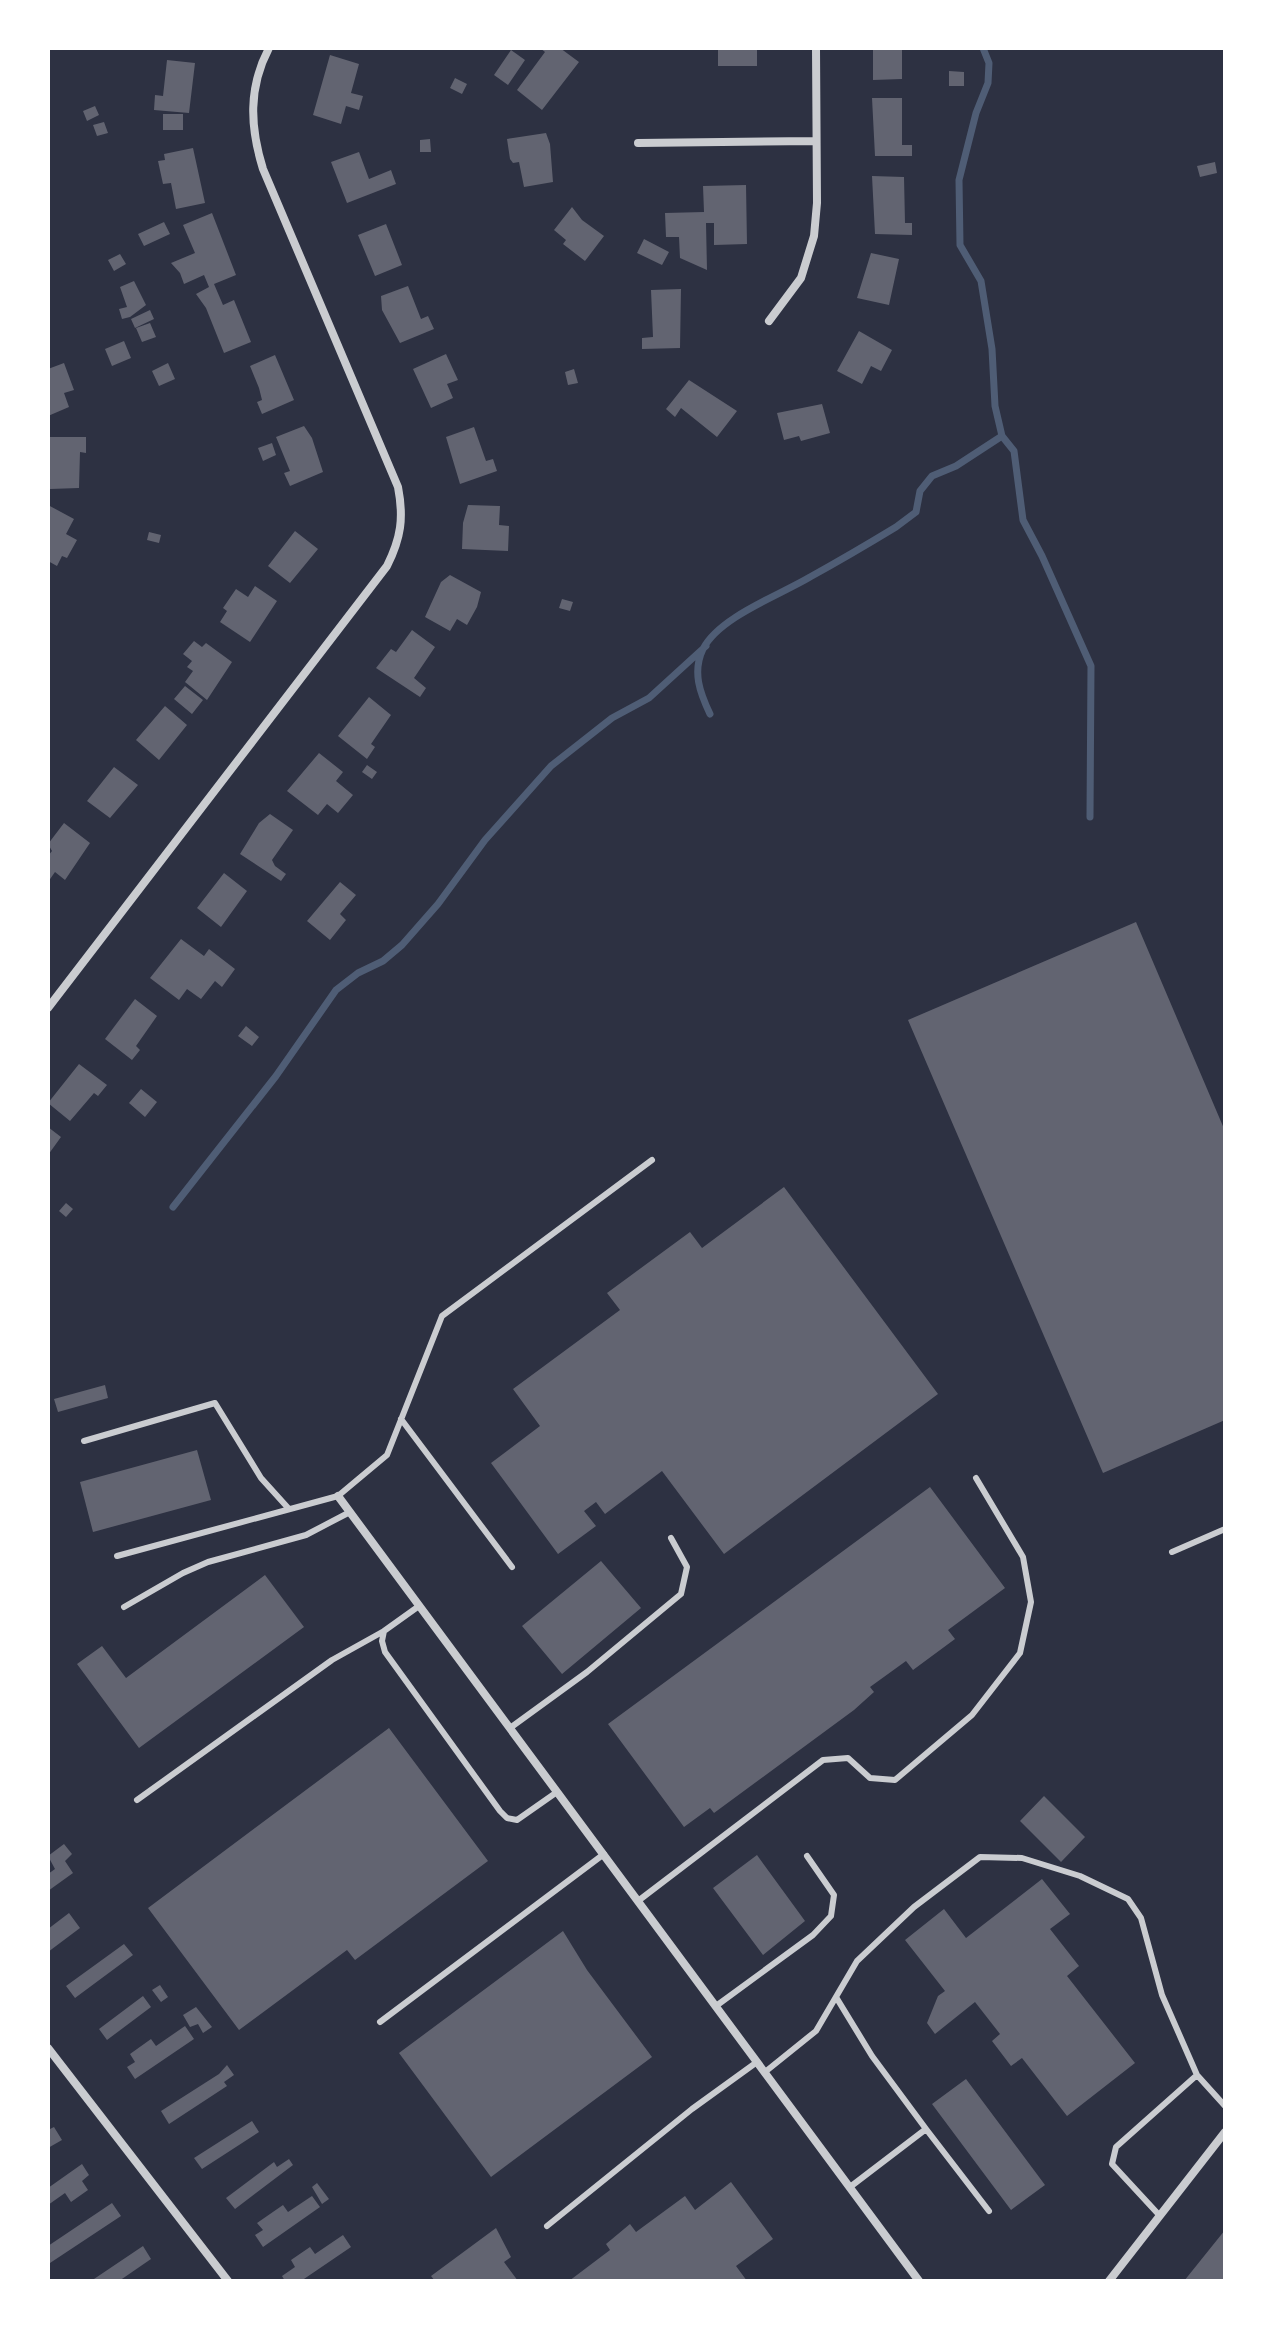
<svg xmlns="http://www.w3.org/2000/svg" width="1273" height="2329" viewBox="0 0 1273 2329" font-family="Manrope,sans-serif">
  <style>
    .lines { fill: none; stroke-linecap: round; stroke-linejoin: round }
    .stream { stroke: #4f5d75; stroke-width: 7 }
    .building { fill: #626471 }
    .service { stroke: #caccd0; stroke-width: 6 }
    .minor { stroke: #caccd0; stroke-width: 8 }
  </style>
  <rect width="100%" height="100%" fill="#2d3142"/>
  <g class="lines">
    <path class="stream" d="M983 48 989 63 988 83 976 113 959 180 960 245 981 281 992 349 995 406 1002 436 1014 451 1023 520 1042 556 1091 666 1090 817
      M710 714C700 693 692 672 703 649 719 617 780 595 810 577 839 561 868 544 896 527L916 512 920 491 932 476 956 466 1002 436
      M173 1207 276 1076 336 990 358 973 383 961 402 945 438 904 485 840 551 766 612 718 649 698 706 646"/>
  </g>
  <path class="building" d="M540 48H560L579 62 542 110 517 90 545 52Z
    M718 48H757V66H718Z
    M873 48H902V79L873 80Z
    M511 50 525 60 508 85 494 75Z
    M330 55 359 64 351 93 363 96 359 110 346 106 341 124 313 115Z
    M167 60 195 63 189 113 154 110 155 95 163 96Z
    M949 71 964 72V86H949Z
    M455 78 467 84 462 94 450 88Z
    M872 98H902V145H912V156H875Z
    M95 106 99 115 87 121 83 111Z
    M163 114H183V130H163Z
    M104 122 108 133 97 136 93 125Z
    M546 133 550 144 553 182 524 187 519 162 513 163 510 159 507 139Z
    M430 139 431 152H420V140Z
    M193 148 205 203 176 209 171 183 163 184 158 161 165 160 164 154Z
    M359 152 369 179 391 170 396 184 347 203 331 162Z
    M1215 162 1217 173 1200 177 1197 166Z
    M872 176 904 177 905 223H912V235L875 234Z
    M746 185 747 244 714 245V223H706L707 270 680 258 679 237H666L665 213 704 212 703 186Z
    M572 207 582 220 604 236 585 261 563 244 566 240 554 230Z
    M212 213 236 275 214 284 223 305 234 300 251 342 224 353 206 308 196 294 209 287 204 275 184 284 180 273 171 263 195 253 183 225Z
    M164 222 170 234 144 246 138 234Z
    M386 224 402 265 375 276 358 235Z
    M644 239 669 252 662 265 637 253Z
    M871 253 899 259 889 305 857 298Z
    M120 254 126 264 114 271 108 260Z
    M134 281 146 305 130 317 122 319 119 309 127 307 120 287Z
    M408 286 421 319 428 316 434 329 400 343 382 310 381 296Z
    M681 289 680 348 642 349V338L653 337 651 290Z
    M150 310 154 319 135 328 131 319Z
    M150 323 156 337 142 342 136 328Z
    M859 331 892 350 881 371 871 366 862 384 837 371Z
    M124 341 131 358 112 366 105 349Z
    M446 354 458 380 447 384 453 398 431 408 413 369Z
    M275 355 294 400 262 414 257 402 262 400 259 388 250 366Z
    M64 363 74 390 64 393 69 407 48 416V369Z
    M168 363 175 379 159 386 152 371Z
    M574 369 578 383 568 385 565 372Z
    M689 380 737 411 717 437 681 408 675 417 666 409Z
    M822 404 830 433 801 441 799 436 784 440 777 413Z
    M304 426 312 438 323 472 290 486 284 473 290 471 276 437Z
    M474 427 486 461 493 459 497 471 460 484 446 437Z
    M48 437H86V453L80 452 79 488 50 489Z
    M272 443 276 455 263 461 258 448Z
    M48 505 74 519 66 534 77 540 67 558 62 556 57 566 48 561Z
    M468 505 500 506 499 525 509 526 508 551 462 549 463 523Z
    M295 531 318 549 290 583 268 566Z
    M149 532 161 535 159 543 147 540Z
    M450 575 481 592 477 607 467 625 457 619 450 631 425 617 441 582Z
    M255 586 277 601 250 642 220 622 227 611 223 608 236 589 248 597Z
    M562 599 573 602 570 611 559 608Z
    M412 630 435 647 414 678 426 688 420 697 376 668 391 649 396 652Z
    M194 641 202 647 206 643 232 662 207 700 185 682 193 671 187 667 192 661 183 654Z
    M185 686 203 700 192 714 174 699Z
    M369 697 391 715 371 744 375 747 367 759 338 736Z
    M165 706 187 725 159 760 136 740Z
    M319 753 343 772 336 781 353 795 338 813 327 804 318 815 287 791Z
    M367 765 377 772 372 779 362 772Z
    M114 767 138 785 110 818 87 801Z
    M270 814 293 830 272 860 275 866 286 874 281 881 240 854 259 823Z
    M64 823 90 843 65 880 55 872 48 882V856L52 851 48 844Z
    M224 873 247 891 221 927 197 908Z
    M340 882 356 895 340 914 346 920 330 940 307 921Z
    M1136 922 1225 1131V1420L1103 1473 908 1020Z
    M181 939 204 956 209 949 235 969 222 987 215 981 201 999 187 989 179 1000 150 978Z
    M135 999 157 1016 136 1046 140 1050 132 1060 105 1039Z
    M246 1026 259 1037 252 1046 238 1036Z
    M79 1064 107 1085 98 1096 94 1093 70 1121 48 1103Z
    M141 1089 157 1102 145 1117 129 1103Z
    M48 1127 61 1137 48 1155Z
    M784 1187 938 1394 724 1554 662 1471 605 1514 596 1502 584 1511 596 1526 558 1554 491 1463 540 1426 513 1389 620 1310 607 1293 690 1232 702 1248Z
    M66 1203 73 1209 66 1217 59 1211Z
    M105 1385 108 1398 58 1412 54 1399Z
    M197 1450 211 1500 93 1532 80 1482Z
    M930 1487 1005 1588 948 1630 955 1639 913 1670 906 1661 870 1687 874 1692 854 1710 714 1813 710 1808 684 1827 608 1724Z
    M601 1561 641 1608 562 1674 522 1626Z
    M265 1575 304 1627 139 1748 77 1664 102 1646 126 1678Z
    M389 1728 488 1861 355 1960 347 1950 239 2030 148 1908Z
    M1044 1796 1085 1837 1061 1862 1020 1821Z
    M64 1844 72 1854 65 1861 73 1873 48 1891V1874L55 1869 48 1856Z
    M757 1855 805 1921 763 1955 713 1888Z
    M1042 1879 1070 1914 1050 1929 1079 1966 1067 1976 1135 2063 1067 2116 1022 2058 1011 2066 992 2041 1000 2034 975 2002 935 2034 927 2023 938 1996 945 1991 905 1940 944 1909 966 1938Z
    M69 1913 80 1928 48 1952V1929Z
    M563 1931 587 1970 652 2057 491 2177 399 2053Z
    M124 1944 133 1955 75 1998 66 1986Z
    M160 1985 168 1997 161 2002 152 1990Z
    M143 1996 151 2007 107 2040 99 2029Z
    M196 2007 212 2027 203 2033 198 2024 190 2027 183 2015Z
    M185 2026 194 2039 135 2079 127 2067 135 2062 130 2054 151 2039 156 2046Z
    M227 2065 234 2075 224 2082 227 2086 169 2124 161 2111 219 2074Z
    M966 2079 1045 2185 1011 2210 932 2104Z
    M252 2121 259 2132 202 2169 194 2158Z
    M54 2127 62 2140 48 2148V2130Z
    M289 2159 293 2165 235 2209 226 2198 274 2162 277 2167Z
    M82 2164 89 2175 82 2181 88 2190 71 2202 65 2193 48 2205V2188Z
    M731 2182 773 2239 736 2266 747 2281H569L610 2250 606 2244 630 2224 636 2232 685 2196 695 2210Z
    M317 2183 329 2199 322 2204 312 2187Z
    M312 2196 320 2207 263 2247 255 2235 263 2230 257 2223 283 2205 288 2212Z
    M112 2203 121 2216 50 2263 48 2246Z
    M496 2228 511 2257 504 2262 518 2281H435L431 2276Z
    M1225 2230V2281H1184Z
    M343 2235 351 2247 301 2281H285L282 2276 295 2267 291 2260 310 2247 315 2254Z
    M143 2246 151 2259 119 2281H91Z"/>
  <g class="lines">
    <path class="service" d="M401 1419 512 1567
      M84 1441 215 1403 261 1478 289 1509
      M1172 1552 1225 1529
      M117 1556 338 1496 387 1455 442 1316 652 1160
      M419 1606 384 1631 382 1641 385 1652 500 1811 507 1818 517 1820 557 1792
      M124 1607 183 1573 208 1562 306 1535 350 1512
      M510 1728 587 1672 681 1594 687 1567 671 1538
      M137 1800 332 1660 384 1631
      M638 1901 823 1760 848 1758 870 1778 895 1780 972 1715 1020 1653 1031 1602 1023 1557 976 1478
      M836 1997 872 2056 926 2129
      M716 2006 813 1935 831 1916 834 1895 807 1856
      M380 2022 604 1854
      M765 2072 816 2031 857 1961 914 1907 980 1857 1022 1858 1080 1876 1128 1899 1141 1918 1162 1995 1197 2075
      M850 2187 926 2129 989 2211
      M1160 2216 1112 2164 1116 2147 1197 2075 1225 2106
      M547 2226 692 2109 757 2062"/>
    <path class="minor" d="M638 143 816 141
      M769 321 801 278 814 236 817 203 816 48
      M48 1008 387 566C401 538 404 518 398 487L263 169C250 127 248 88 269 48
      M338 1496 919 2281
      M48 2048 228 2281
      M1109 2281 1225 2132"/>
  </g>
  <rect width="1273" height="2329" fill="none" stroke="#ffffff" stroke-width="100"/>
</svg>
